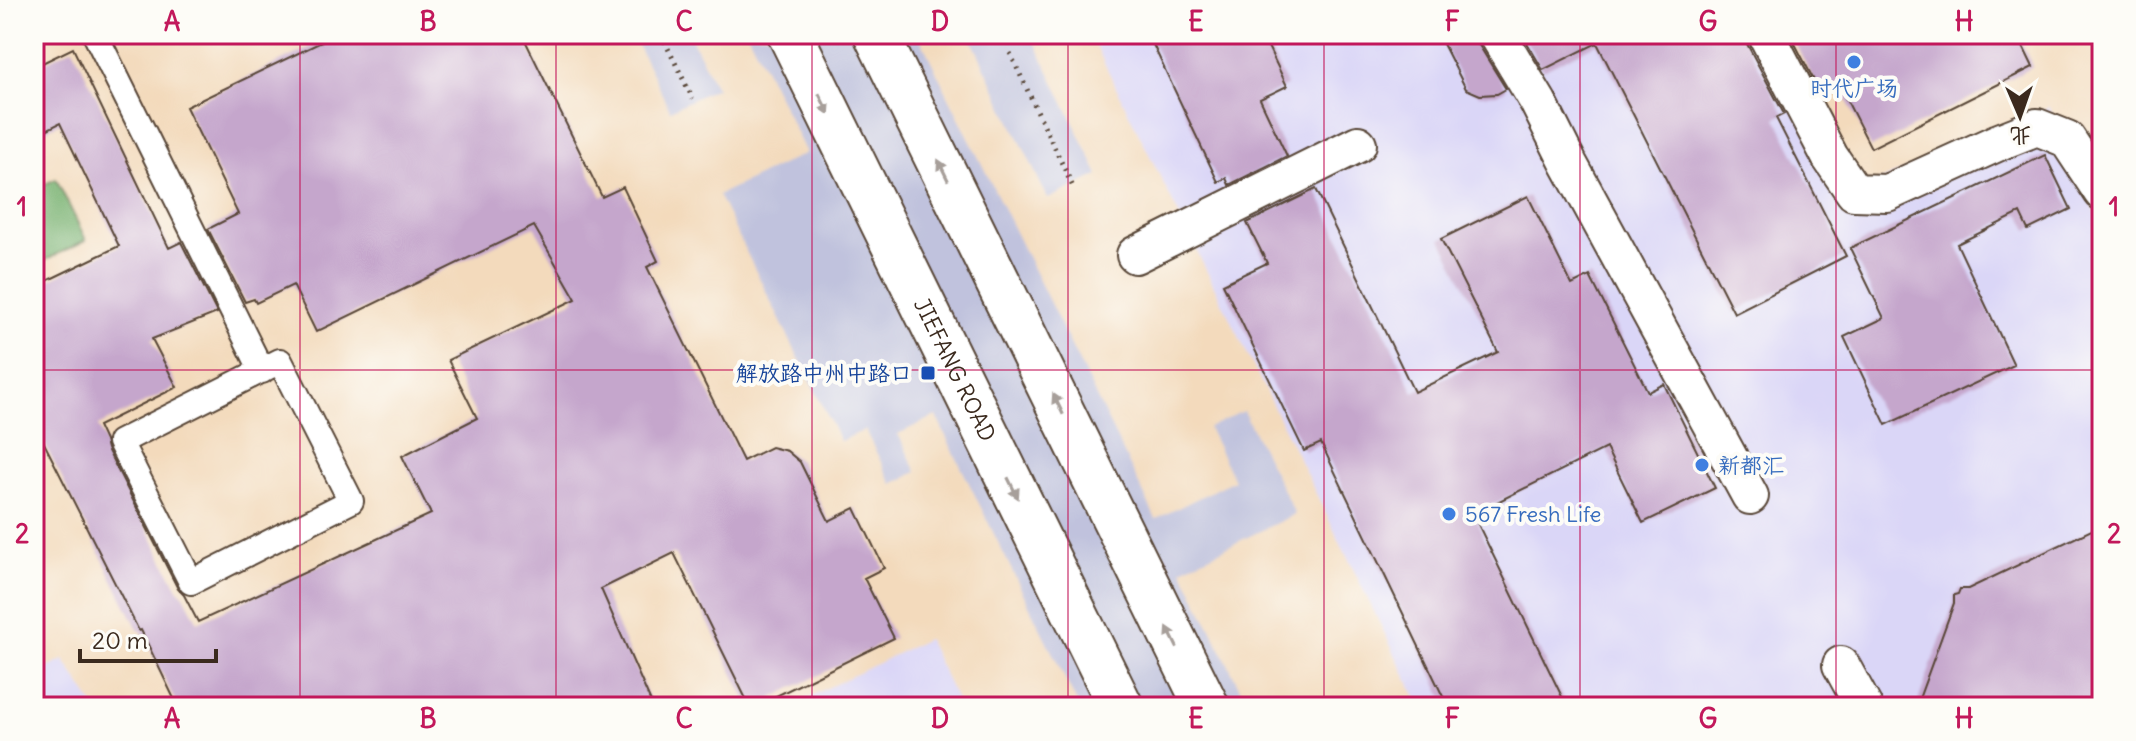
<svg xmlns="http://www.w3.org/2000/svg" width="2136" height="741" viewBox="0 0 2136 741" font-family="Delius,'LXGW WenKai TC',sans-serif">
  <style>
    .built { fill: #dad6f7 }
    .industrial { fill: #c0c2dd }
    .forest { fill: #76b06e; stroke: #586d46; stroke-width: 2 }
    .building { fill: #c5a6cc }
    .lines { fill: none; stroke-linecap: round; stroke-linejoin: round }
    .service-casing { stroke: #574436; stroke-width: 28 }
    .pedestrian-casing { stroke: #574436; stroke-width: 40 }
    .primary-casing { stroke: #574436; stroke-width: 48 }
    .path { stroke: #574436; stroke-width: 5; stroke-dasharray: 2 6; stroke-linecap: butt }
    .service { stroke: #fff; stroke-width: 24 }
    .pedestrian { stroke: #fff; stroke-width: 36 }
    .primary { stroke: #fff; stroke-width: 44 }
    .oneway { fill: #a79f9a }
    .grid { fill: none; stroke: #c2185b; stroke-width: 2; stroke-opacity: 0.55 }
    .shop-dot { fill: #3f7fe0; stroke: #fdfcf7; stroke-width: 3 }
    .transit-dot { fill: #1a4fb4; stroke: #fdfcf7; stroke-width: 3 }
    .labels { text-anchor: middle; stroke-width: 8; stroke-linejoin: round; paint-order: stroke }
    .shop-label { font-size: 22px; fill: #366cbe; stroke: #fdfcf7; text-anchor: start }
    .street-label { font-size: 22px; fill: #3b2a1e; stroke: #fdfcf7 }
    .transit-label { font-size: 22px; fill: #164399; stroke: #fdfcf7; text-anchor: end }
    .neatline { fill: none; stroke: #c2185b; stroke-width: 3 }
    .grid-label { font-size: 26px; text-anchor: middle; font-weight: bold; fill: #c2185b }
  </style>
  <rect width="100%" height="100%" fill="#fdfcf7"/>
  <filter id="ink" filterUnits="userSpaceOnUse"><feTurbulence type="fractalNoise" baseFrequency=".0125" numOctaves="2"/><feDisplacementMap in="SourceGraphic" scale="16" xChannelSelector="R" yChannelSelector="G"/><feConvolveMatrix kernelMatrix="1 2 1 2 8 2 1 2 1" color-interpolation-filters="sRGB"/></filter>
  <filter id="wash" filterUnits="userSpaceOnUse"><feTurbulence type="fractalNoise" baseFrequency=".006" numOctaves="4" result="noise"/><feDisplacementMap in="SourceGraphic" scale="32" xChannelSelector="R" yChannelSelector="G"/><feGaussianBlur stdDeviation="1.8" result="paint"/><feColorMatrix in="noise" values="0 0 0 0 0 0 0 0 0 0 0 0 0 0 0 0 0 1.4 0 .05"/><feComposite in="paint" operator="in"/></filter>
  <g filter="url(#wash)">
    <rect width="100%" height="100%" fill="#f3dabc"/>
    <path class="built" d="M1090 34H1769L1854 192 2049 107 2100 223H2102V707H1421Z
      M927 639 960 707H789Z
      M64 660 95 707H34V675Z"/>
    <path class="industrial" d="M632 34H689L716 88 670 110Z
      M748 34H918L1156 519 1234 480 1208 428 1243 411 1295 514 1182 569 1249 707H1079L936 416 898 434 917 472 892 484 865 430 840 441 718 195 806 153Z
      M969 34H1031L1099 175 1048 199Z"/>
    <path class="forest" d="M56 179 86 240 34 266V189Z"/>
    <g id="blocks">
      <path class="building" d="M338 34H522L602 197 623 187 658 261 647 267 743 461 771 447 787 451 800 462 829 521 855 508 884 568 864 578 894 638 754 707H750L674 553 601 589 653 707H178L141 630 139 631 43 441 34 394V287L119 246 60 123 34 136V67L73 48 169 248 181 242 217 313 152 339 177 387 98 426 105 441 107 449 178 589 184 595 198 622 431 514 402 456 477 418 448 360 576 299 534 226 316 332 293 285 256 303 254 299 245 302 208 229 238 214 186 107Z
        M1148 34H1262L1287 86 1260 99 1287 156 1229 185 1226 178 1218 182Z
        M1438 34H1476L1479 45 1506 89 1497 94 1480 95 1466 89Z
        M1522 34H1745L1747 44 1784 114 1776 118 1846 256 1734 313 1597 43 1543 70Z
        M1790 34H2017L2033 67 1871 148 1840 87 1822 96Z
        M2045 155 2071 209 2028 230 2020 213 1957 244 2014 365 1886 425 1844 337 1884 318 1850 248Z
        M1316 189 1414 392 1498 352 1441 239 1528 196 1572 285 1590 276 1648 392 1664 384 1715 488 1643 523 1606 448 1473 514 1567 707H1448L1321 443 1304 451 1223 284 1267 263 1247 223Z
        M2102 525V707H1916L1954 603V595L1958 594 1960 589H1968Z"/>
    </g>
  </g>
  <g filter="url(#ink)">
    <use href="#blocks" fill-opacity="0" stroke="#574436" stroke-width="2"/>
    <g class="lines">
      <g class="service-casing">
        <path id="service" d="M95 34 262 371
          M280 361 351 501 191 582 120 442Z"/>
      </g>
      <g class="pedestrian-casing">
        <path id="pedestrian" d="M1497 34 1538 102 1569 164 1750 496
          M1766 34 1830 157 1854 192 1887 193 1999 142 2037 127 2067 139 2102 192
          M1135 255 1358 144
          M1841 665 1864 707"/>
      </g>
      <g class="primary-casing">
        <g id="primary">
          <path id="s1" d="M790 34 1121 707"/>
          <path d="M876 34 1207 707"/>
        </g>
      </g>
      <path class="path" d="M661 34 693 99
        M1010 53 1073 187"/>
      <use href="#service" class="service"/>
      <use href="#pedestrian" class="pedestrian"/>
      <use href="#primary" class="primary"/>
    </g>
    <defs><path id="oneway-solid" d="M-6-.8H1V-3.2L6.5 0L1 3.2V.8H-6Z" transform="scale(2)"/></defs>
    <g class="oneway">
      <use href="#oneway-solid" transform="translate(824 104) rotate(64)"/>
      <use href="#oneway-solid" transform="translate(943 170) rotate(-116)"/>
      <use href="#oneway-solid" transform="translate(1058 404) rotate(-116)"/>
      <use href="#oneway-solid" transform="translate(1013 488) rotate(64)"/>
      <use href="#oneway-solid" transform="translate(1172 637) rotate(-116)"/>
    </g>
  </g>
  <path class="grid" d="M300 34V707M556 34V707M812 34V707M1068 34V707M1324 34V707M1580 34V707M1836 34V707M34 370H2102"/>
  <g class="shop-dot">
    <circle cx="1854" cy="62" r="8"/>
    <circle cx="1702" cy="465" r="8"/>
    <circle cx="1449" cy="514" r="8"/>
  </g>
  <rect class="transit-dot" x="920" y="365" width="16" height="16" rx="4"/>
  <g class="labels">
    <g class="shop-label">
      <text x="1854" y="96" text-anchor="middle">时代广场</text>
      <text x="1718" y="473">新都汇</text>
      <text x="1465" y="522">567 Fresh Life</text>
    </g>
    <g class="street-label">
      <text dy="8" stroke="none"><textPath href="#s1" startOffset="374">JIEFANG ROAD</textPath></text>
    </g>
    <g class="transit-label">
      <text x="912" y="381">解放路中州中路口</text>
    </g>
  </g>
  <rect width="2136" height="741" fill="none" stroke="#fdfcf7" stroke-width="88"/>
  <g transform="translate(2020 116) rotate(178)" stroke="#fdfcf7" stroke-width="6" paint-order="stroke">
  <path d="M0-6L14 30L0 20L-14 30Z" fill="#3b2a1e"/>
  <text y="-12" font-size="22" font-weight="bold" text-anchor="middle" fill="#3b2a1e">北</text>
  </g>
  <path d="M80 649v12h136v-12" fill="none" stroke="#3b2a1e" stroke-width="4"/>
  <text x="92" y="649" font-size="24" fill="#3b2a1e" stroke="#fdfcf7" stroke-width="6" paint-order="stroke">20 m</text>
  <rect x="44" y="44" width="2048" height="653" class="neatline"/>
  <g class="grid-label">
    <text x="172" y="31">A</text>
    <text x="428" y="31">B</text>
    <text x="684" y="31">C</text>
    <text x="940" y="31">D</text>
    <text x="1196" y="31">E</text>
    <text x="1452" y="31">F</text>
    <text x="1708" y="31">G</text>
    <text x="1964" y="31">H</text>
    <text x="22" y="216">1</text>
    <text x="2114" y="216">1</text>
    <text x="22" y="543">2</text>
    <text x="2114" y="543">2</text>
    <text x="172" y="728">A</text>
    <text x="428" y="728">B</text>
    <text x="684" y="728">C</text>
    <text x="940" y="728">D</text>
    <text x="1196" y="728">E</text>
    <text x="1452" y="728">F</text>
    <text x="1708" y="728">G</text>
    <text x="1964" y="728">H</text>
  </g>
</svg>
